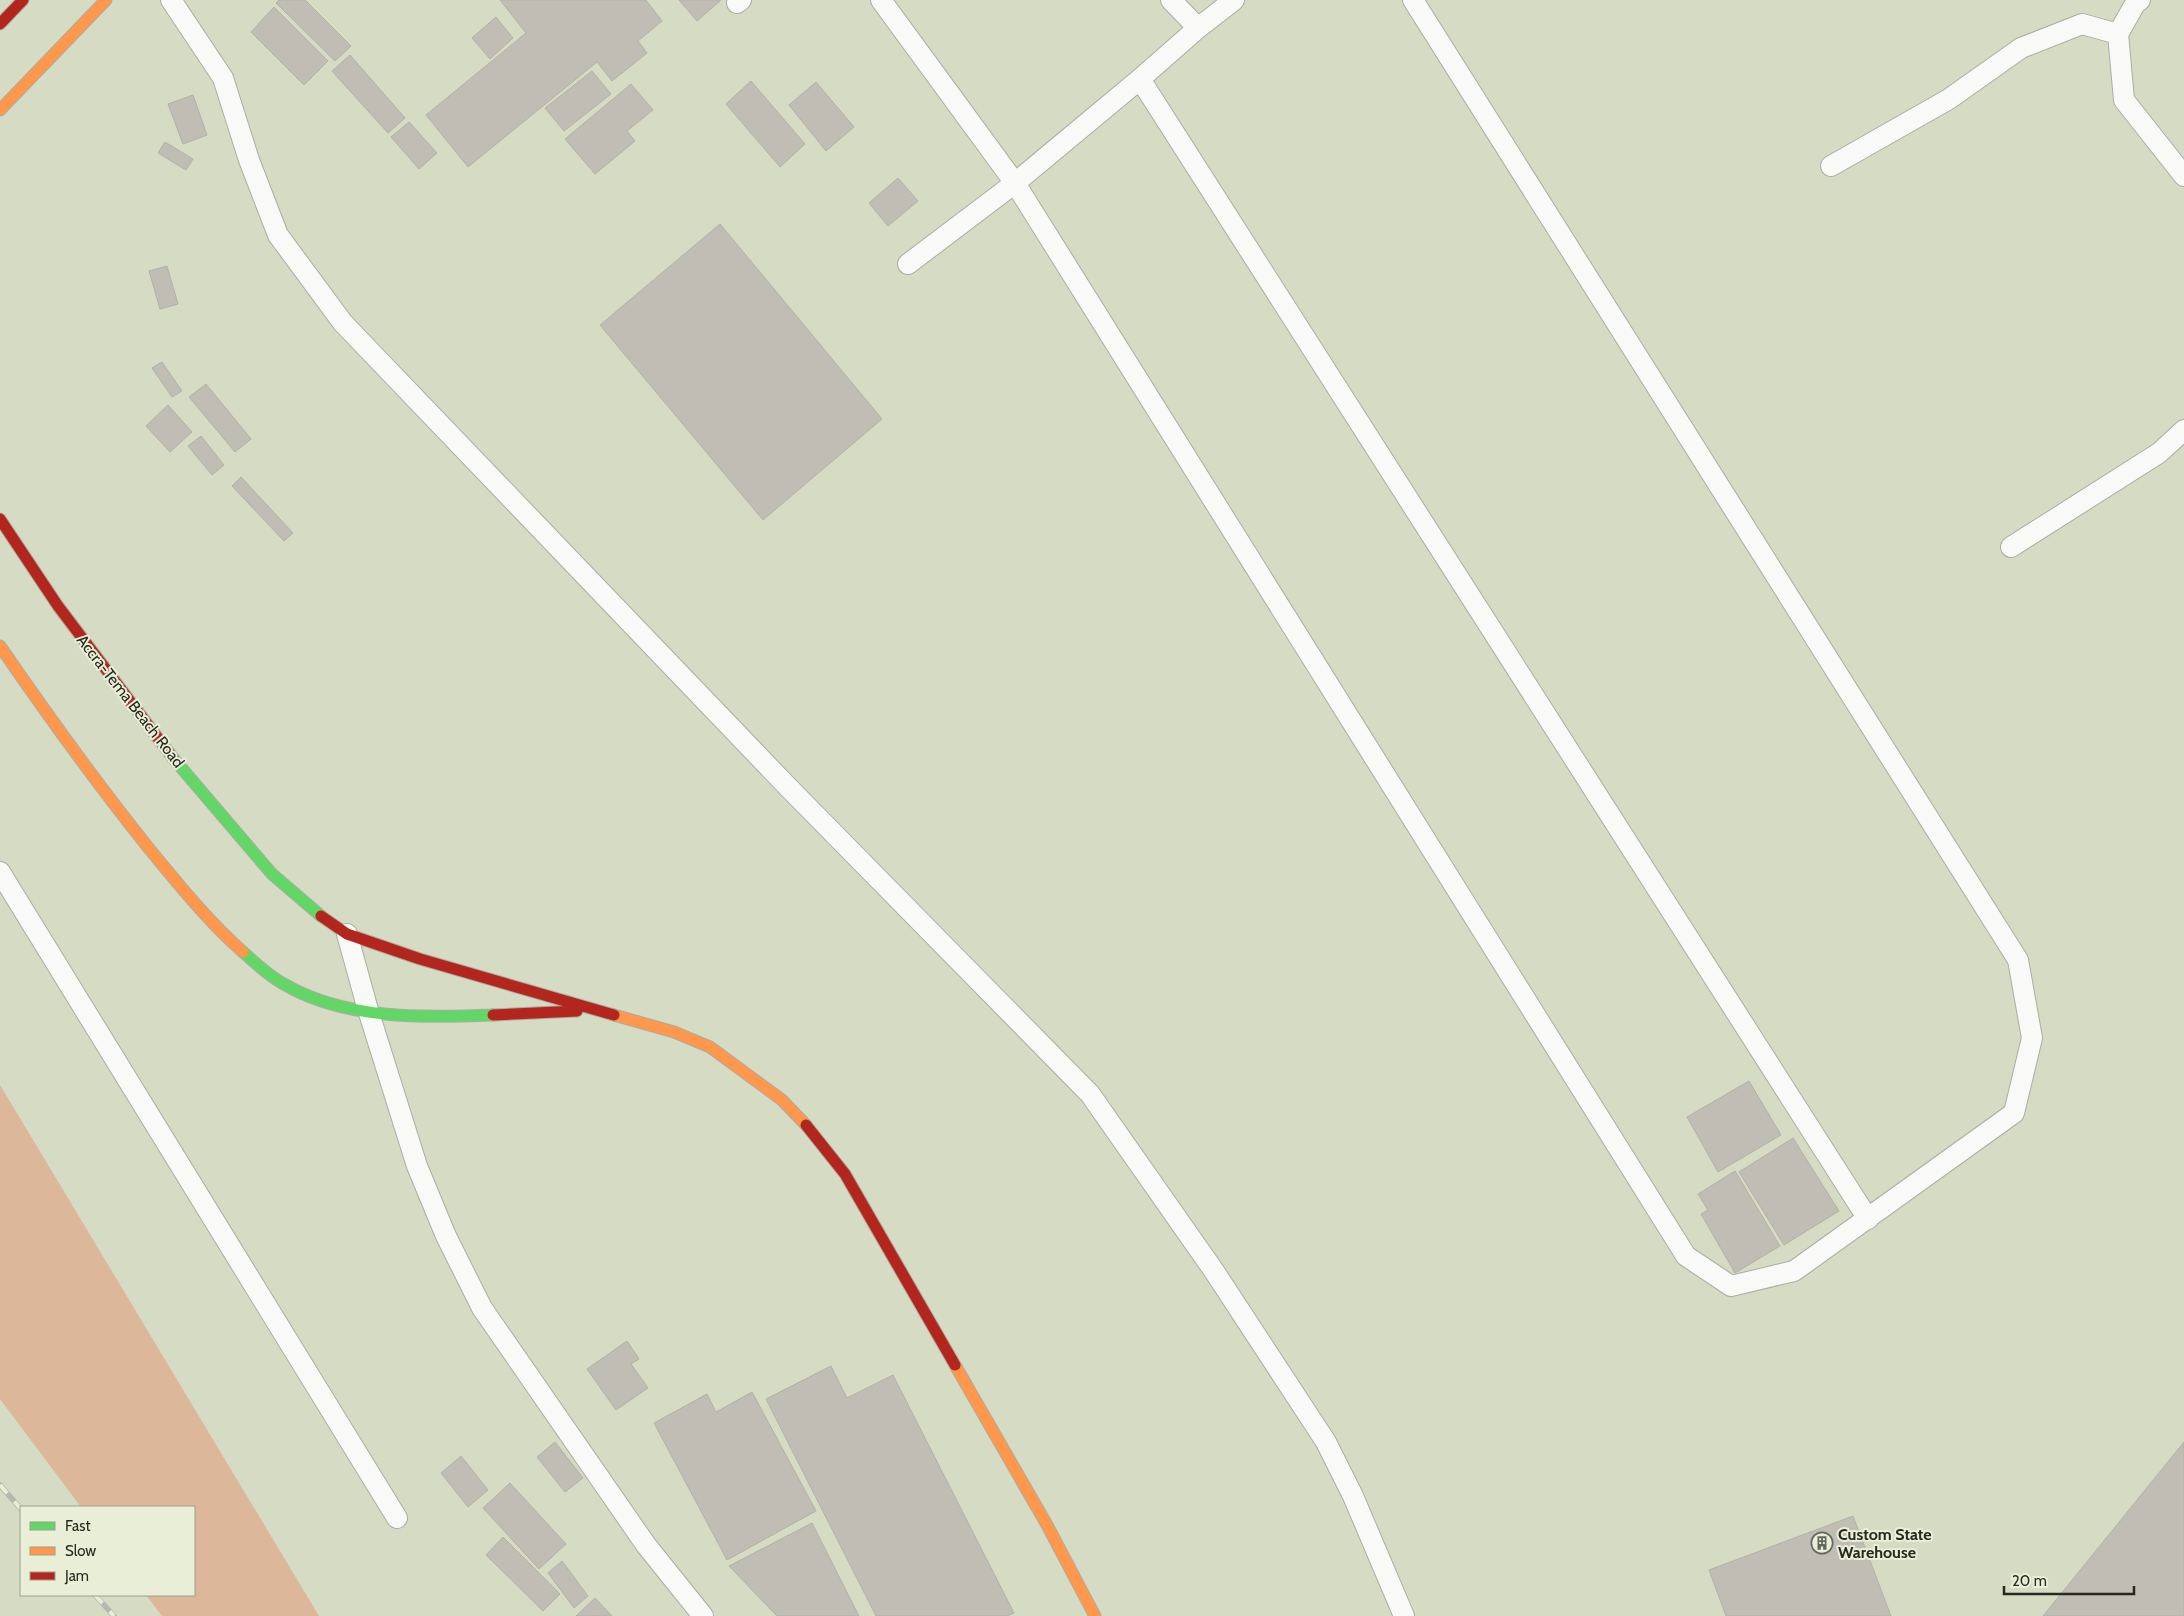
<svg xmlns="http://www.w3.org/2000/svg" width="2184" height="1616" viewBox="0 0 2184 1616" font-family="Cabin,sans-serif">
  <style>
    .built { fill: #d6dbc4; fill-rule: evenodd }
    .green { fill: #ddb79a }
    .building { fill: #c0beb4; stroke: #b1b1a6 }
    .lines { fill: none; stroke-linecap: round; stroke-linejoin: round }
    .lane-casing { stroke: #aaada2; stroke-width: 22 }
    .fast-casing { stroke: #aaada2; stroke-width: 13 }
    .slow-casing { stroke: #aaada2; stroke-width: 13 }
    .jam-casing { stroke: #aaada2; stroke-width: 13 }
    .lane { stroke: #f9faf8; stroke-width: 20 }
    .fast { stroke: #63d668; stroke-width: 11 }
    .slow { stroke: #ff974d; stroke-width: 11 }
    .jam { stroke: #b3261e; stroke-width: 11 }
    .rail-casing { stroke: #b5b7b3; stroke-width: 5.5 }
    .rail { stroke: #e9efd6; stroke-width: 4; stroke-dasharray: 11; stroke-linecap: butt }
    .labels { text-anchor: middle; stroke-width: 4; stroke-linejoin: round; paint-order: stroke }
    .street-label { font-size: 16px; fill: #272920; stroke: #e9efd6 }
    .poi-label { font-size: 16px; font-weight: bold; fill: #272920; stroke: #e9efd6; text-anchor: start }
  </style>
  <rect width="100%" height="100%" fill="#d9dccf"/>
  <path class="built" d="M0 0H2184V1616H0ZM21 1507H194V1595H21Z"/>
  <path class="green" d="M0 1085 319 1616H162L146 1595H194V1507H81L0 1399Z"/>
  <path class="building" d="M279 0H305L351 46 335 61 276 3Z
    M500 0H646L662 21 638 41 647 53 612 81 597 62 468 167 426 115 526 33Z
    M679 0H721L697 21Z
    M274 7 328 61 304 85 251 32Z
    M496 17 513 38 490 59 472 38Z
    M350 55 405 118 388 133 332 71Z
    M592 71 611 94 564 131 545 108Z
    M751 81 805 144 780 167 726 104Z
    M816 82 854 127 826 151 789 105Z
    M631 84 653 110 627 131 635 141 595 174 565 139Z
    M193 95 207 135 183 144 168 104Z
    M409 122 437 153 419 169 391 137Z
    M165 142 193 159 186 170 158 153Z
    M898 178 918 201 888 226 869 203Z
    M720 224 882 419 763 520 600 325Z
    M167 266 178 304 160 309 149 271Z
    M162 362 182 391 172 397 152 368Z
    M206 384 251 439 235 452 189 397Z
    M168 405 192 432 170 452 146 426Z
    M201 436 224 465 212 475 188 446Z
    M241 477 293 533 284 541 232 486Z
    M1749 1081 1781 1135 1718 1172 1687 1117Z
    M1793 1138 1839 1211 1784 1245 1739 1172Z
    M1735 1171 1780 1246 1735 1273 1701 1214 1708 1210 1698 1194Z
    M627 1341 639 1359 631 1364 648 1388 616 1410 587 1369Z
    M831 1366 847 1398 893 1375 1014 1613 1007 1616H876L766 1399Z
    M752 1392 816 1511 727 1560 654 1423 707 1394 716 1412Z
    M555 1442 583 1478 565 1492 537 1457Z
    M2184 1442V1616H2043Z
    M461 1456 488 1490 468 1507 441 1473Z
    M510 1483 566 1544 539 1569 483 1508Z
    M1853 1516 1891 1616H1726L1709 1570Z
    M812 1523 859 1616H777L729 1566Z
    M503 1537 560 1594 543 1611 486 1555Z
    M562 1561 588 1596 574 1608 548 1573Z
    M595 1598 612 1616H576Z"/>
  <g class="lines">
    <g class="lane-casing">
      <path id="lane" d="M171 0 223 78 249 160 278 235 343 323 787 786 1090 1094 1214 1271 1326 1442 1353 1496 1404 1616
        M881 0 1015 183 1686 1256 1731 1286 1794 1271 2014 1113 2032 1038 2018 960 1413 0
        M1171 0 1198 28 1140 79 1868 1219
        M2140 0 2135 4 2118 34 2124 100 2184 176
        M737 3 741 0
        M1198 28 1234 0
        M1831 166 1949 99 2021 48 2082 24 2118 34
        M908 264 1015 183 1140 79
        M2011 547 2159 453 2184 430
        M0 872 397 1518
        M347 934 368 1010 417 1166 446 1236 482 1308 646 1545 703 1616"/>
    </g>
    <g class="fast-casing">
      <path id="fast" d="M173 758 272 874 321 916
        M243 952C255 963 268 975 282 983 344 1020 423 1018 493 1015"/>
    </g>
    <g class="slow-casing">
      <path id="slow" d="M0 110 106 0
        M0 646C48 716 98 785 151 851 180 886 209 922 243 952
        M614 1015 674 1032 710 1047 782 1100 806 1125
        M955 1365 1047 1525 1095 1616"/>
    </g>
    <g class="jam-casing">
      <path id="jam" d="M0 24 23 0
        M0 519 58 606 173 758
        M321 916 347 934 420 959 614 1015
        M493 1015 577 1011
        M806 1125 845 1174 955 1365"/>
    </g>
    <use href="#lane" class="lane"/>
    <use href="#fast" class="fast"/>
    <use href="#slow" class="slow"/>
    <use href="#jam" class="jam"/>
    <g class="rail-casing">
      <path id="rail" d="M0 1485 21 1509
        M95 1595 114 1616"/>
    </g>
    <use href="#rail" class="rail"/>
  </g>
  <defs>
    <g id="building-ring" transform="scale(1.125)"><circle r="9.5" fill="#e9efd6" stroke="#65685d" stroke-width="1.5"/><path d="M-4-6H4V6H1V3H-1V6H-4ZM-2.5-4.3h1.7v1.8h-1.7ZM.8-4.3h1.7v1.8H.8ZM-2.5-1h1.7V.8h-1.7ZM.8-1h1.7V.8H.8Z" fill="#65685d"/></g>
  </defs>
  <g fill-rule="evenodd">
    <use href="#building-ring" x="1822" y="1543"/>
  </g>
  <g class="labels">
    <g class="street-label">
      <text transform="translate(131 701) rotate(52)" y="6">Accra-Tema Beach Road</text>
    </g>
    <g class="poi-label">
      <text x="1838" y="1540">Custom State<tspan x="1838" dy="18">Warehouse</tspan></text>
    </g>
  </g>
  <rect x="20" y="1506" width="175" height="90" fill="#e9efd6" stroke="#9ba08d"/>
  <rect x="30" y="1522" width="25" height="8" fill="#63d668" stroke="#9ba08d"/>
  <text x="65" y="1531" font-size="15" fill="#272920">Fast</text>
  <rect x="30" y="1547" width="25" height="8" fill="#ff974d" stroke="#9ba08d"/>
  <text x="65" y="1556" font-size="15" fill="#272920">Slow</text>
  <rect x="30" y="1572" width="25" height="8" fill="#b3261e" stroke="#9ba08d"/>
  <text x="65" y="1581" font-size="15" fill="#272920">Jam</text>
  <path d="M2004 1586v8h130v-8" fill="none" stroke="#272920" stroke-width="2.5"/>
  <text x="2012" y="1586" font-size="15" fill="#272920" stroke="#e9efd6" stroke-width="4" paint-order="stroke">20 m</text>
</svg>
